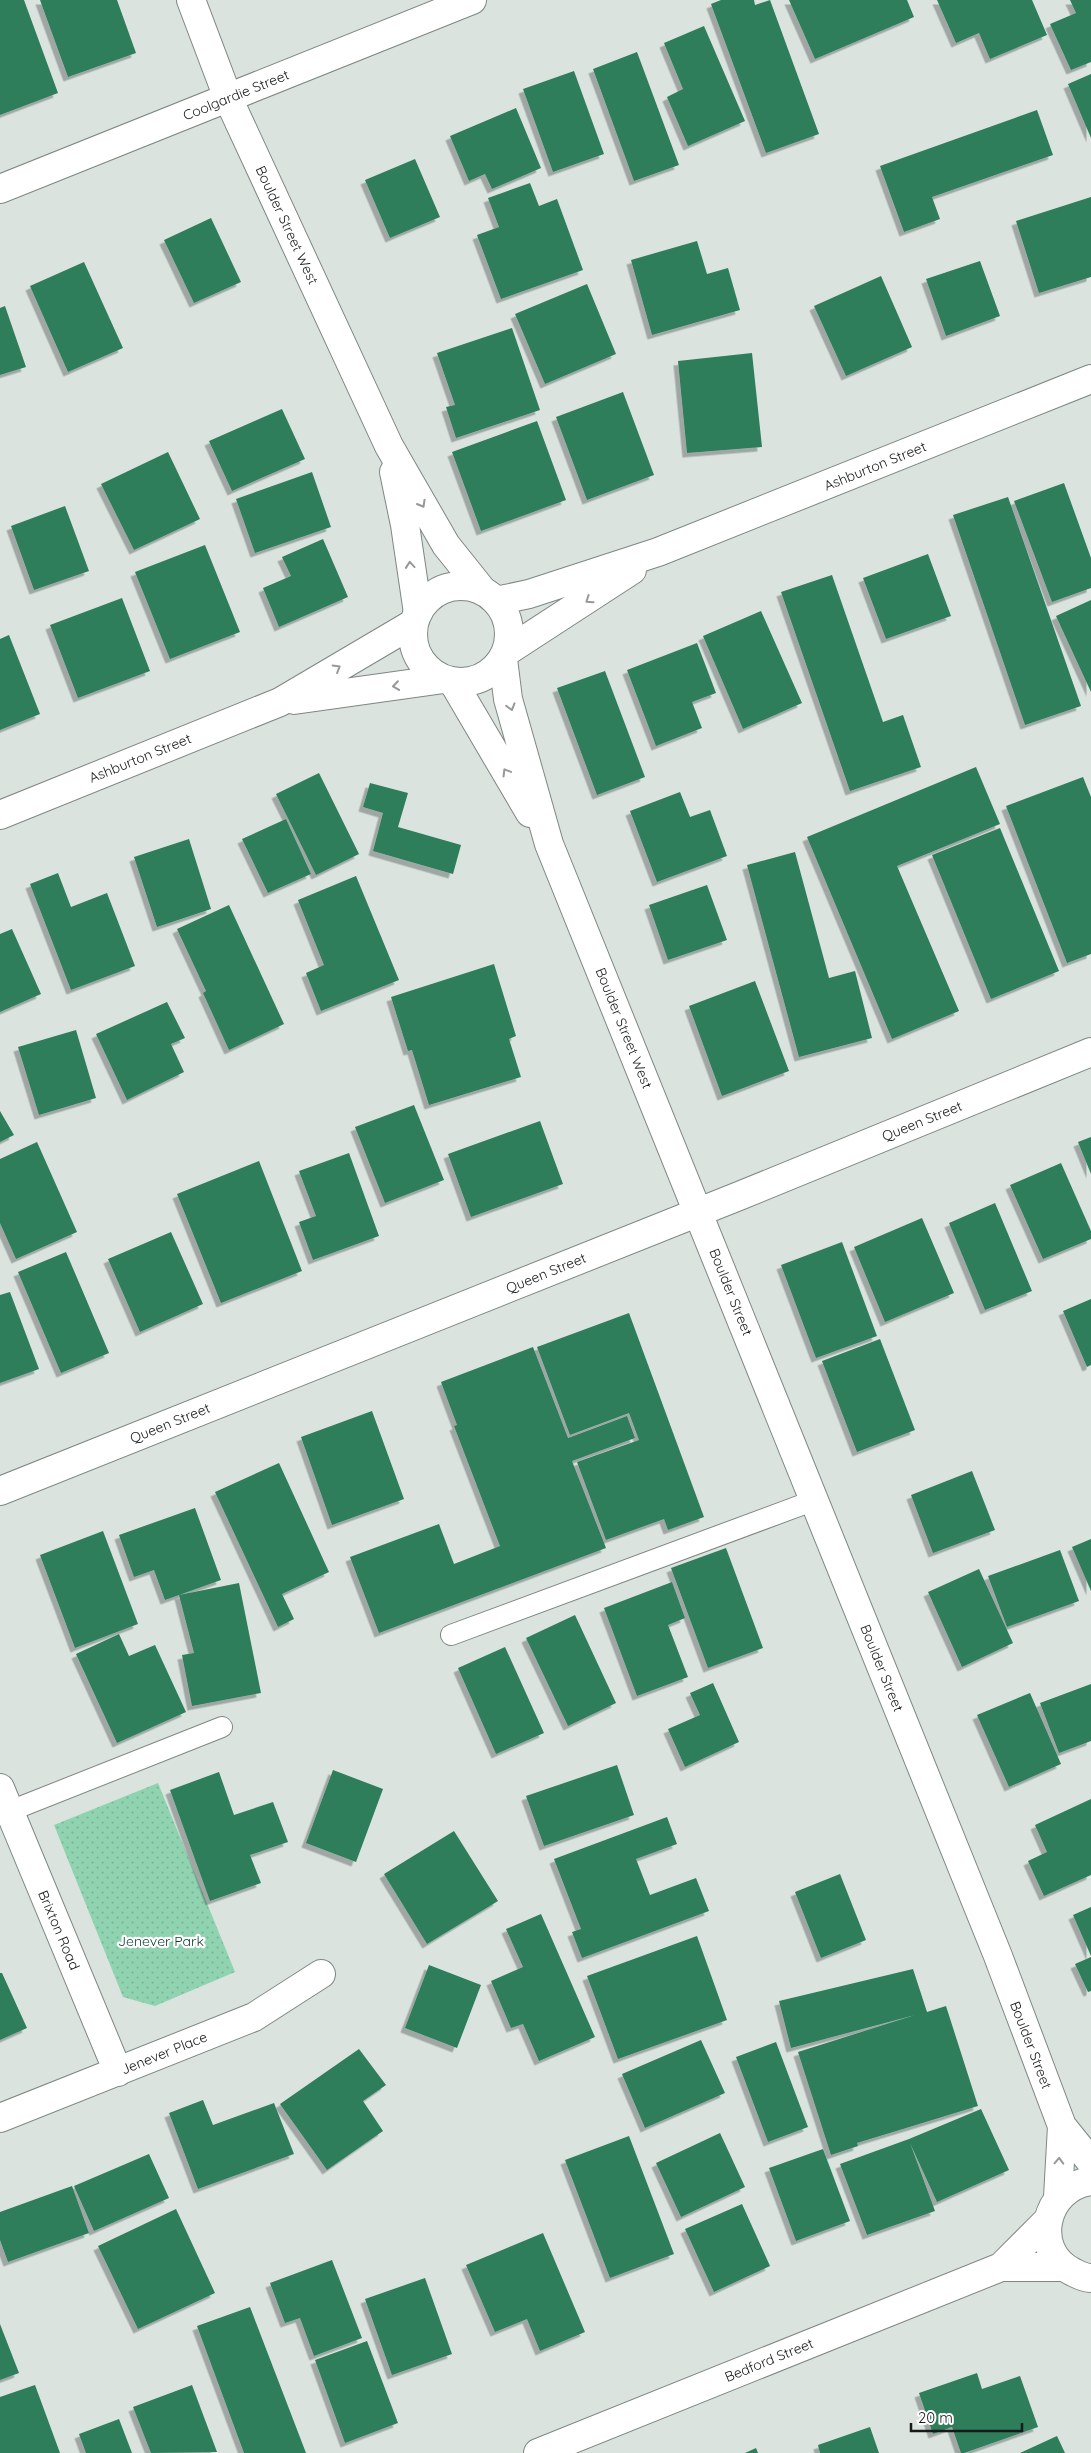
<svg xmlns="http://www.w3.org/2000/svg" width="1091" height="2453" viewBox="0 0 1091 2453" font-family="Quicksand,sans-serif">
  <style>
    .park { fill: url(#park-dots) }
    .building { fill: #2d7e5c; filter: url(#shadow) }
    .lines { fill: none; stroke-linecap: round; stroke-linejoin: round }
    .service-casing { stroke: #7f8782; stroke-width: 22 }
    .minor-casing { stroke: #7f8782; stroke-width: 30 }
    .tertiary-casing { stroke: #7f8782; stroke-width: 30 }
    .service { stroke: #fff; stroke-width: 20 }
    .minor { stroke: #fff; stroke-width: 28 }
    .tertiary { stroke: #fff; stroke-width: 28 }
    .oneway { stroke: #979897 }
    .labels { text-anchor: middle; stroke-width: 4.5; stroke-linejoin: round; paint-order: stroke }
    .street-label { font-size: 14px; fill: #171a18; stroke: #fff }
    .park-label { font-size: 14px; fill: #0c3a27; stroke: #fff }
  </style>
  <defs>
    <pattern id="park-dots" width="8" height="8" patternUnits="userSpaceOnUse" patternTransform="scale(1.25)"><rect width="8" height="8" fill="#90d3b1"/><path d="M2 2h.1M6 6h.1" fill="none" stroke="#7bb598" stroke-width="1.8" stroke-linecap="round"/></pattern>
    <filter id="shadow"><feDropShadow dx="-4.5" dy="4.5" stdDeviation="0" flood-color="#0004"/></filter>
  </defs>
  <rect width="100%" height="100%" fill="#dae3de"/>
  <path class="park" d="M158 1783 235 1972 155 2006 123 1997 54 1825Z"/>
  <path class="building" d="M0 0H24L58 93 0 115Z
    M40 0H117L136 53 68 77Z
    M721 0H754L755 5 770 0 819 134 766 153 711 4Z
    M789 0H907L914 17 815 59Z
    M937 0H1032L1047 35 990 59 979 33 956 43Z
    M1070 0H1091V62L1071 70 1050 24 1076 13Z
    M704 26 745 121 688 146 667 97 683 89 664 43Z
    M637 52 679 165 634 181 593 69Z
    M574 71 604 154 553 172 523 89Z
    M1091 74V138L1068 84Z
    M516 108 541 168 492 189 485 174 469 181 450 136Z
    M1037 110 1053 155 932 197 940 219 904 232 880 166Z
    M415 159 440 217 390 238 365 180Z
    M530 183 539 206 557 199 583 270 501 299 477 235 499 227 488 198Z
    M1091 197V277L1039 293 1016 221Z
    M211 218 241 282 194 303 164 240Z
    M697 241 707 274 728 268 740 310 652 335 631 260Z
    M980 261 1000 316 946 336 926 279Z
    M84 262 123 348 68 372 30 286Z
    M881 276 912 347 846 376 814 306Z
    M587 284 616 354 545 384 515 314Z
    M5 306 26 367 0 375V308Z
    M512 328 540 410 456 438 446 407 455 405 437 353Z
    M752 353 762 447 687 453 678 361Z
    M623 392 654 475 587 500 556 417Z
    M282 409 305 459 232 491 209 441Z
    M537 421 566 500 481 531 452 452Z
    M168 452 200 519 134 550 101 484Z
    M312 472 331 527 255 553 236 499Z
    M1064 483 1091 558V588L1052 602 1014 501Z
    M1008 497 1081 706 1025 725 953 515Z
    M65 506 89 571 34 590 11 526Z
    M323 539 348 597 279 627 263 588 291 576 282 557Z
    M205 545 240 632 170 659 135 572Z
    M928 554 951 616 886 639 863 578Z
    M832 575 883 722 903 715 921 767 850 791 781 592Z
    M122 598 150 671 78 698 50 625Z
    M1091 600V692L1056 616Z
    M761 611 802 703 743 729 703 636Z
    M9 635 40 714 0 730V639Z
    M697 643 716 693 692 702 702 728 656 746 627 670Z
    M605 671 645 777 597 795 557 688Z
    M976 767 1000 824 897 866 959 1011 892 1039 807 837Z
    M319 773 359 854 316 875 276 794Z
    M1083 777 1091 797V954L1067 963 1006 806Z
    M370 783 408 793 398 827 461 845 453 874 373 851 383 813 363 807Z
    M680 792 690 817 710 810 727 856 657 882 630 811Z
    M286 819 311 874 268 893 242 839Z
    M1000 828 1059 971 991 999 932 855Z
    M189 839 211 909 157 927 134 857Z
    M795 852 829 978 855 971 872 1038 799 1057 747 865Z
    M58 873 71 907 107 893 135 966 71 990 30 884Z
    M356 876 399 980 321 1011 306 973 324 965 298 900Z
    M707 885 727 940 668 960 649 905Z
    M229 905 284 1024 229 1050 203 993 206 991 177 929Z
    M12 929 41 994 0 1012V934Z
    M494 964 516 1036 509 1039 521 1077 429 1105 412 1050 408 1051 391 997Z
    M755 981 789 1071 722 1096 689 1006Z
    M167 1002 185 1038 171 1044 184 1072 127 1100 96 1034Z
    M76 1030 96 1098 39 1115 18 1047Z
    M414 1105 444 1180 385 1203 355 1127Z
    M0 1111 14 1135 0 1142Z
    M540 1121 563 1184 471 1217 448 1154Z
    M1091 1137V1174L1078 1142Z
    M37 1142 77 1232 16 1259 0 1223V1159Z
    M349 1153 379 1236 313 1260 299 1222 316 1216 299 1171Z
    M259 1161 302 1271 221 1303 177 1194Z
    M1061 1163 1091 1231V1239L1043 1259 1010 1185Z
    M995 1203 1032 1291 985 1310 949 1223Z
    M922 1218 954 1293 885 1322 854 1247Z
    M171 1232 203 1304 140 1332 108 1259Z
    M842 1242 877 1336 816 1358 781 1265Z
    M66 1252 109 1353 61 1373 18 1272Z
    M10 1292 39 1369 0 1383V1295Z
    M1091 1299V1365L1087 1367 1063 1311Z
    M629 1313 704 1517 668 1530 664 1519 606 1540 577 1462 639 1440 629 1413 570 1435 537 1347Z
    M880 1339 915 1430 857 1452 822 1361Z
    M533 1347 568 1438 627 1416 635 1438 572 1461 606 1548 379 1633 350 1557 439 1524 454 1564 500 1546 454 1426 457 1425 441 1382Z
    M372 1411 404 1499 332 1525 301 1437Z
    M279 1463 329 1572 282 1594 294 1619 278 1627 215 1492Z
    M972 1471 995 1530 933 1553 911 1495Z
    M195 1508 221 1580 179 1595 239 1583 261 1693 192 1706 182 1655 194 1653 179 1595 165 1600 154 1570 134 1577 119 1535Z
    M103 1531 138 1624 75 1648 40 1555Z
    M1091 1539V1591L1072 1547Z
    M726 1548 763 1648 708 1668 671 1568Z
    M1060 1550 1079 1601 1007 1627 988 1576Z
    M979 1569 1013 1643 962 1667 928 1592Z
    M672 1582 685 1618 668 1625 688 1677 637 1696 604 1608Z
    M575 1615 616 1703 568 1726 526 1638Z
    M119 1634 129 1656 155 1645 186 1712 117 1743 76 1654Z
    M505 1647 544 1733 496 1754 458 1668Z
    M713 1683 739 1742 685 1767 668 1729 700 1715 690 1693Z
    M1091 1684V1741L1059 1753 1040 1703Z
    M1030 1693 1061 1764 1009 1787 977 1715Z
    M617 1765 634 1815 544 1846 526 1796Z
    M333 1770 383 1789 356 1862 306 1843Z
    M219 1772 234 1815 273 1802 288 1842 250 1855 261 1883 210 1901 170 1790Z
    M1091 1799V1875L1044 1896 1028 1861 1047 1852 1035 1825Z
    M667 1817 677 1844 636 1859 650 1895 696 1878 709 1911 582 1958 572 1932 581 1929 554 1859Z
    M454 1831 498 1901 427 1944 384 1874Z
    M840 1874 866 1940 821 1958 795 1892Z
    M1091 1907V1956L1073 1915Z
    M541 1914 595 2037 539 2061 523 2024 511 2028 491 1981 523 1967 506 1929Z
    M697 1936 727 2020 618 2059 587 1976Z
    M1091 1957V1991L1088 1992 1075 1964Z
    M429 1965 481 1985 457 2048 405 2028Z
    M913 1969 927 2012 946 2006 978 2106 857 2143 858 2146 831 2155 798 2052 915 2015 791 2048 779 2001Z
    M0 1973H2L27 2028 0 2040Z
    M701 2040 725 2093 645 2128 622 2074Z
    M776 2042 808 2127 768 2142 736 2057Z
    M359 2049 386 2085 363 2101 383 2131 327 2170 280 2104Z
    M203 2100 213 2125 274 2103 294 2154 198 2189 169 2113Z
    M981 2109 1009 2170 937 2202 910 2143 935 2211 867 2235 840 2164 909 2139Z
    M720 2133 745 2187 681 2217 656 2163Z
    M629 2136 674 2254 610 2278 565 2160Z
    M823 2149 850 2221 796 2241 769 2168Z
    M149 2154 169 2198 94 2231 74 2186Z
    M72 2186 89 2233 8 2262 0 2240V2212Z
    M742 2204 770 2266 714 2292 685 2229Z
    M176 2209 215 2293 138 2329 98 2246Z
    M543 2233 585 2332 540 2351 527 2319 495 2332 466 2265Z
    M332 2260 362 2338 314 2356 300 2318 285 2323 270 2283Z
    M425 2278 452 2354 392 2375 365 2299Z
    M250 2307 306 2453H244L197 2326Z
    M0 2324 19 2373 0 2380Z
    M367 2341 398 2423 345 2443 315 2360Z
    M977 2373 982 2389 1020 2376 1038 2427 964 2453H961L952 2427 933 2434 919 2393Z
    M35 2385 60 2453H0V2397Z
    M192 2385 217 2452 151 2453 133 2407Z
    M119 2419 132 2453H86L79 2434Z
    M870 2427 879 2453H820L818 2445Z
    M1057 2436 1065 2453H1020Z
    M756 2448 758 2453H745Z"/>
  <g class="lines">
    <g class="service-casing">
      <path id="service" d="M451 1635 815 1500
        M10 1811 222 1727"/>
    </g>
    <g class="minor-casing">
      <path id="minor" d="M191 0 228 98 389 446 446 545 482 590
        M0 189 472 0
        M394 472 405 525 418 613
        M503 659 508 699 549 844 998 1956 1062 2126 1091 2162
        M453 682 530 813
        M0 1491 739 1196 1091 1052
        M0 1788 118 2072
        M0 2118 254 2017 321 1974
        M1058 2197 1062 2126"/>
    </g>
    <g class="tertiary-casing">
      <path id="tertiary" d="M413 634a48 48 0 1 1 96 0a48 48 0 1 1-96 0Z
        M496 601 529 594 658 552 1091 379
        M506 652 632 570
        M294 700 444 679
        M0 815 280 702 414 623
        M1091 2181C1044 2187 1030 2251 1073 2272 1079 2275 1084 2278 1091 2278
        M1001 2267 1047 2221
        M538 2453 1001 2267H1064"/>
    </g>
    <use href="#service" class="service"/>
    <use href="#minor" class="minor"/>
    <use href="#tertiary" class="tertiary"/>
  </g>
  <defs><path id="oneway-chevron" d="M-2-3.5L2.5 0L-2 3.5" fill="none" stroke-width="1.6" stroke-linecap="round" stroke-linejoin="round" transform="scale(1.25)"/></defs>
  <g class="oneway">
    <use href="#oneway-chevron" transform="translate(422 504) rotate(60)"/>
    <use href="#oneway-chevron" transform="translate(410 565) rotate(-95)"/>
    <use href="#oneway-chevron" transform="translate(589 600) rotate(146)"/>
    <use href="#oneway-chevron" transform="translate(337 668) rotate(-31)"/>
    <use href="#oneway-chevron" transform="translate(396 686) rotate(172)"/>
    <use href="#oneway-chevron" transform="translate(511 707) rotate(74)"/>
    <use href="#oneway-chevron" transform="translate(506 772) rotate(-121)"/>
    <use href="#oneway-chevron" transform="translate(1059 2161) rotate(-88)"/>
  </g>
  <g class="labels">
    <g class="street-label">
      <text transform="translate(236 95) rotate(-22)" y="5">Coolgardie Street</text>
      <text transform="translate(287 225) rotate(65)" y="5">Boulder Street West</text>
      <text transform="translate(875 466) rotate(-22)" y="5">Ashburton Street</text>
      <text transform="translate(140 758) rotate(-22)" y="5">Ashburton Street</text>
      <text transform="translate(624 1028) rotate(68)" y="5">Boulder Street West</text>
      <text transform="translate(922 1121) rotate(-22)" y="5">Queen Street</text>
      <text transform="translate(546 1273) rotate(-22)" y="5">Queen Street</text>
      <text transform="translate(731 1292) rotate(68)" y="5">Boulder Street</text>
      <text transform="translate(170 1423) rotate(-22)" y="5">Queen Street</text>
      <text transform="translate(882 1668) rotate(68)" y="5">Boulder Street</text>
      <text transform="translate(59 1930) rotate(67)" y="5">Brixton Road</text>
      <text transform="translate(1031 2045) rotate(69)" y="5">Boulder Street</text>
      <text transform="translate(164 2053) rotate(-22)" y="5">Jenever Place</text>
      <text transform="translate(769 2360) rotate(-22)" y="5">Bedford Street</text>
    </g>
    <g class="park-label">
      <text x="161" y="1946">Jenever Park</text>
    </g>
  </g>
  <path d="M911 2423v8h111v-8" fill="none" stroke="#171a18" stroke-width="2.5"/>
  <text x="918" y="2423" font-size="15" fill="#171a18" stroke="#ffffff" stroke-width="4" paint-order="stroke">20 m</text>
</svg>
